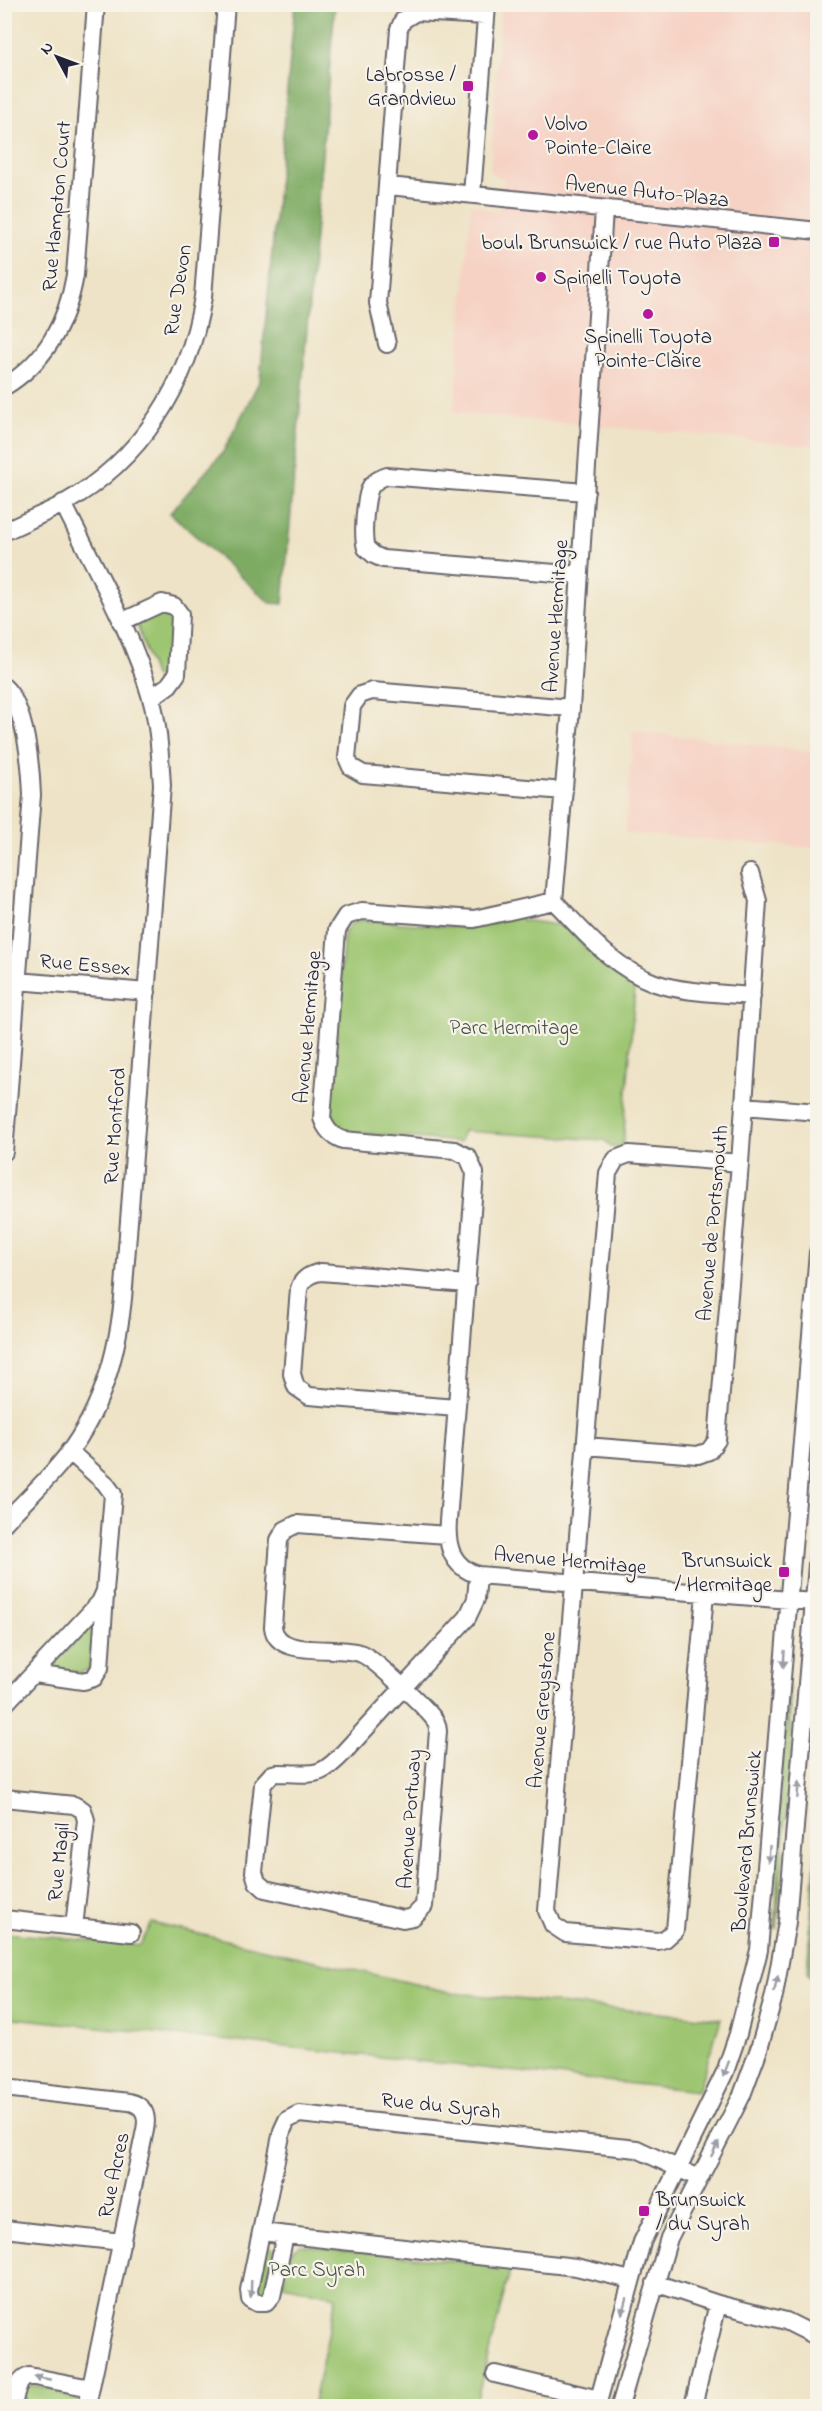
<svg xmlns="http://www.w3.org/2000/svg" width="822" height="2411" viewBox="0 0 822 2411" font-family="'Indie Flower',sans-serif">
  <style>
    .built { fill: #f6d2c4 }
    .green { fill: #9ec672; stroke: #607456; stroke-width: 1.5 }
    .forest { fill: #7eab64; stroke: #506650; stroke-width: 1.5 }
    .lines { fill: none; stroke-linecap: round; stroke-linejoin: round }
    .minor-casing { stroke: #69666c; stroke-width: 20 }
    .minor { stroke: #fff; stroke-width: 16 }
    .oneway { fill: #9c9ca7 }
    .poi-dot { fill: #b5179e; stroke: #f7f3e8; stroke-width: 2 }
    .labels { text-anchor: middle; stroke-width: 4.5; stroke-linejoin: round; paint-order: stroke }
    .poi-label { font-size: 21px; fill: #22223b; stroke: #f7f3e8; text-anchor: end }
    .street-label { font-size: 21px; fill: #22223b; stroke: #f7f3e8 }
    .park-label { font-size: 21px; fill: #47534c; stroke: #f7f3e8 }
  </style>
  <rect width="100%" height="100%" fill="#f7f3e8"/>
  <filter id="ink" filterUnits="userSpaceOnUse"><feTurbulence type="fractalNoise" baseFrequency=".0167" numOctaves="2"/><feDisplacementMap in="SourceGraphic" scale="12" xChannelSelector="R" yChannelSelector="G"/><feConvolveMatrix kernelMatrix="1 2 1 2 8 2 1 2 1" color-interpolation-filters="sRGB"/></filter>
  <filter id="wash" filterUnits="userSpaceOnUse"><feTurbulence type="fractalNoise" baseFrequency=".008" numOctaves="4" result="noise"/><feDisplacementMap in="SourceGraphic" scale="24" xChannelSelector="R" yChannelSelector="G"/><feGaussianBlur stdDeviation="1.35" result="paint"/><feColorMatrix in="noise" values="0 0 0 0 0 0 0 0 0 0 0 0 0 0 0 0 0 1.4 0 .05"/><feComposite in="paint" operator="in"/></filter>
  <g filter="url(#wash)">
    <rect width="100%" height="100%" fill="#eee3c6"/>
    <path class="built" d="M501 5H817V446L454 413 471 204 498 213 504 179 494 175 490 170Z
      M633 731 817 752V848L625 833Z"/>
    <path class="green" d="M162 612 172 616 171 668 167 677 159 679 154 676 137 624 139 621Z
      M516 917 522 918V920L564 926 602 965 635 987 623 1145 613 1148 604 1140 463 1131 460 1142 339 1131 331 1123 330 1114 344 934 350 924 360 920 470 928Z
      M90 1627 94 1632 90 1669 80 1673 52 1668 51 1666Z
      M789 1686 791 1747 777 1929 775 1928 777 1894 776 1850Z
      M152 1923 454 1993 721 2019 698 2091 5 2017V1933L140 1945Z
      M300 2245 511 2267 475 2406H317L314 2402 336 2296 283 2285 290 2253Z
      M270 2246 274 2249 265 2292 261 2296 256 2293 266 2249Z
      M31 2385C48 2388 75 2387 80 2406H21L25 2389Z"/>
    <path class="forest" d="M295 5H335L283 604 270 603 170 513 223 452 260 380Z
      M817 1834V1989L807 1972Z"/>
  </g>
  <g filter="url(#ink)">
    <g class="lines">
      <g class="minor-casing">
        <path id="minor" d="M389 186 818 231
          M472 194 487 6
          M387 344 378 303 399 29 403 20 416 12 486 16
          M4 387C47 361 67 322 75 275L96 4
          M4 532C24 522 44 514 63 504 141 460 189 385 203 297L226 4
          M580 575 383 559 374 555 366 548C362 536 365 497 371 486 375 481 380 478 387 476L586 492
          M121 622 162 603 174 606 180 614 177 674 169 685 151 698
          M4 687C26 707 31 767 32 795L4 1152
          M564 791 363 774 351 767 347 758 352 706 360 695 372 691 571 708
          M554 901 474 919 362 911 346 916 337 930 322 1118C326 1130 332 1136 343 1140L455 1150 468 1157 475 1173 448 1521C446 1546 452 1567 478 1575L814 1602
          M554 901 571 708 604 210
          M554 901C584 932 613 968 655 983 685 993 721 993 752 996
          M18 981 147 992
          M744 1106 818 1112
          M456 1408 309 1396 296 1387 292 1374 299 1289C302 1278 310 1274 321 1272L467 1284
          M586 1446 698 1455 709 1451 717 1440 740 1163 758 901 750 873
          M4 1523C22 1504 42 1485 59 1465 102 1415 119 1352 124 1287L162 785C160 756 159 726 151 698 132 631 93 565 63 503
          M447 1535 297 1524 285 1530 279 1540 273 1627C277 1660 338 1644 362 1654 374 1659 429 1710 436 1722 438 1726 438 1728 438 1731L424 1906 413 1917 403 1919 265 1889 257 1882 254 1872 263 1784 272 1774 277 1773C313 1773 319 1780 345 1751L467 1618 476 1599 478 1575
          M705 1594 675 1930 665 1939 658 1941 565 1933 553 1925 547 1911 608 1173 616 1159 629 1154 740 1163
          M34 1674 83 1681 94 1678 100 1668 105 1595
          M4 1705 100 1602 105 1591 113 1494 105 1483 69 1451
          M4 1798 74 1805 83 1810 86 1820 74 1927
          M4 1919 131 1933
          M4 2088 129 2102C144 2105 148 2115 145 2130L87 2406
          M4 2229 122 2242
          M261 2232 576 2267 631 2280
          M285 2235 272 2296 266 2303H257L250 2299 249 2290 282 2131 287 2120 299 2114 637 2149 699 2178
          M655 2283 718 2304 786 2321 818 2337
          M495 2374 599 2399
          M13 2406C16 2394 16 2381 29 2376L91 2388
          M597 2406 642 2242 725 2072 738 2034 759 1950 818 1252
          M620 2406 669 2238 742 2095 759 2049 774 1996 787 1922 818 1553
          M693 2406 718 2304"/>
      </g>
      <use href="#minor" class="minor"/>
    </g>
    <defs><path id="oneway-solid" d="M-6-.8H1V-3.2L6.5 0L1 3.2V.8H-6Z" transform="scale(1.5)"/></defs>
    <g class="oneway">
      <use href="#oneway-solid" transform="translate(784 1659) rotate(94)"/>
      <use href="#oneway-solid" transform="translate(798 1790) rotate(-85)"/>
      <use href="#oneway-solid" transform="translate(769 1854) rotate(94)"/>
      <use href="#oneway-solid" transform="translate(776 1984) rotate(-77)"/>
      <use href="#oneway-solid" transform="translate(726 2069) rotate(111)"/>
      <use href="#oneway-solid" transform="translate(715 2149) rotate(-63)"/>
      <use href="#oneway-solid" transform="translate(251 2289) rotate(92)"/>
      <use href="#oneway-solid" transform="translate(624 2306) rotate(105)"/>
      <use href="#oneway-solid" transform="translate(42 2378) rotate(-169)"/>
    </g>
  </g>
  <g class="poi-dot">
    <rect x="462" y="80" width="12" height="12" rx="3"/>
    <circle cx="533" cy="135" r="6"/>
    <rect x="768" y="236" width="12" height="12" rx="3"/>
    <circle cx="541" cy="277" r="6"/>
    <circle cx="648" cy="314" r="6"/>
    <rect x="778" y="1566" width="12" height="12" rx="3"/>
    <rect x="638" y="2205" width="12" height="12" rx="3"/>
  </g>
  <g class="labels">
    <g class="poi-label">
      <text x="456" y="81">Labrosse /<tspan x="456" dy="24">Grandview</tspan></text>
      <text x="545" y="130" text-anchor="start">Volvo<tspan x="545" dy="24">Pointe-Claire</tspan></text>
      <text x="762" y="249">boul. Brunswick / rue Auto Plaza</text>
      <text x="553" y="284" text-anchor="start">Spinelli Toyota</text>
      <text x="648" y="343" text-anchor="middle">Spinelli Toyota<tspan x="648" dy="24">Pointe-Claire</tspan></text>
      <text x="772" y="1567">Brunswick<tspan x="772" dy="24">/ Hermitage</tspan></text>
      <text x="656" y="2206" text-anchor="start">Brunswick<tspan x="656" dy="24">/ du Syrah</tspan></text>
    </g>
    <g class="street-label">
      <text transform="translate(647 191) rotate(6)" y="7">Avenue Auto-Plaza</text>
      <text transform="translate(56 206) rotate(-85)" y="7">Rue Hampton Court</text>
      <text transform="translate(177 290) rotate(-81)" y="7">Rue Devon</text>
      <text transform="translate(555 616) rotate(-86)" y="7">Avenue Hermitage</text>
      <text transform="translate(85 964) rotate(5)" y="7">Rue Essex</text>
      <text transform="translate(307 1027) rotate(-85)" y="7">Avenue Hermitage</text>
      <text transform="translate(114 1126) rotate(-86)" y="7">Rue Montford</text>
      <text transform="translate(712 1223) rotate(-85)" y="7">Avenue de Portsmouth</text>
      <text transform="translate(570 1560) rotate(5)" y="7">Avenue Hermitage</text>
      <text transform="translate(541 1710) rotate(-85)" y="7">Avenue Greystone</text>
      <text transform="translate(409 1819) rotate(-86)" y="7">Avenue Portway</text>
      <text transform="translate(746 1841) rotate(-85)" y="7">Boulevard Brunswick</text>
      <text transform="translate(58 1862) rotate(-84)" y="7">Rue Magil</text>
      <text transform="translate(441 2105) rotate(6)" y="7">Rue du Syrah</text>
      <text transform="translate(113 2175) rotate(-78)" y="7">Rue Acres</text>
    </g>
    <g class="park-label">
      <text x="514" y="1034">Parc Hermitage</text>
      <text x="317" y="2276">Parc Syrah</text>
    </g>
  </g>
  <rect width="822" height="2411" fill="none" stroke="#f7f3e8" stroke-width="24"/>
  <g transform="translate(57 57) rotate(311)" stroke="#f7f3e8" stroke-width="4.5" paint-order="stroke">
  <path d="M0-4.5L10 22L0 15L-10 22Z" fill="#22223b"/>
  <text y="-9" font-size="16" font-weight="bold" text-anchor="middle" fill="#22223b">N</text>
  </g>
</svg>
